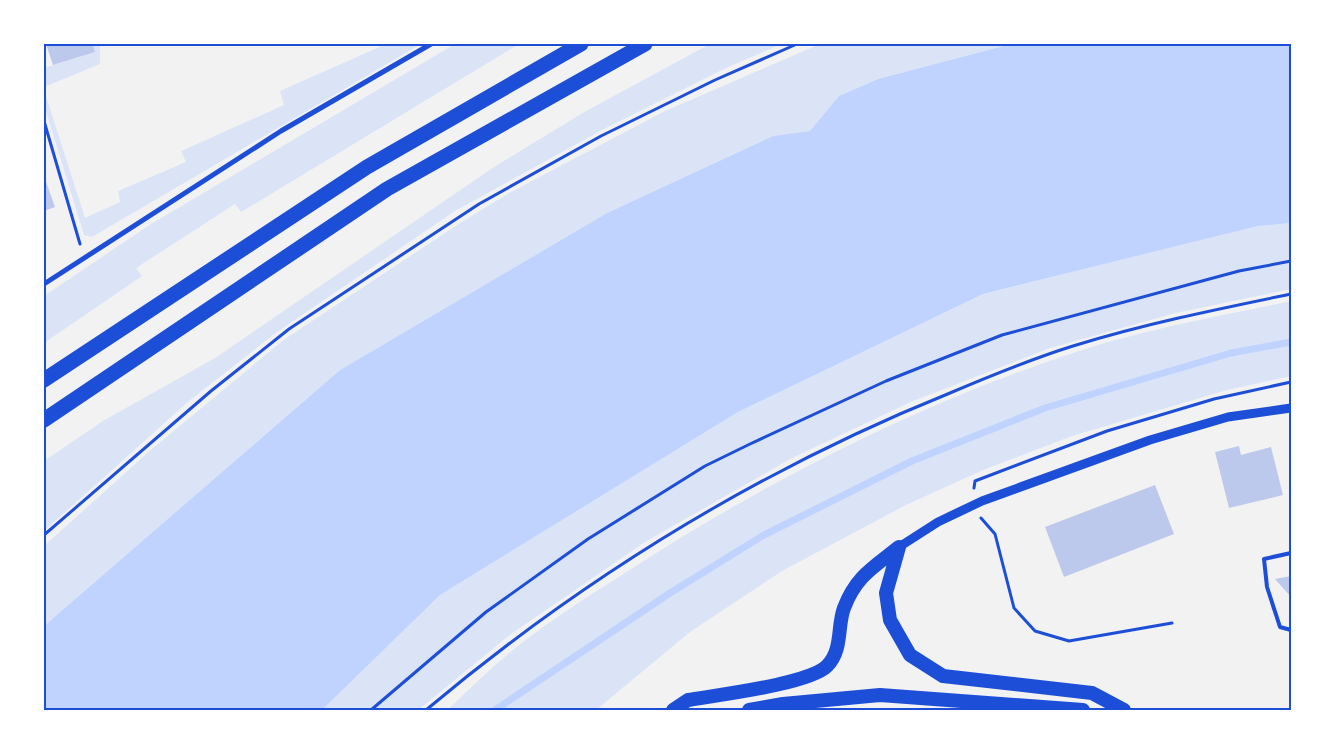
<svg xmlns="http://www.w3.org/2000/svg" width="1335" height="754" viewBox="0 0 1335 754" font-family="Spectral,serif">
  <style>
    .green { fill: #dbe4f7 }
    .water { fill: #bfd3fe }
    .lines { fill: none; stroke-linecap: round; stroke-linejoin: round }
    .stream { stroke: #bfd3fe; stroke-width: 7 }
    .building { fill: #bdc9ec }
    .path { stroke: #1d4ed8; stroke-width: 3 }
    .service { stroke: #1d4ed8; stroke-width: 4 }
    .minor { stroke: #1d4ed8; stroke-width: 5 }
    .tertiary { stroke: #1d4ed8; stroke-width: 9 }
    .trunk { stroke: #1d4ed8; stroke-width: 14 }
    .motorway { stroke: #1d4ed8; stroke-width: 15 }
    .neatline { fill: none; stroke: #1d4ed8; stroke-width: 2 }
  </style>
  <rect width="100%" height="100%" fill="#f2f2f2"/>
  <path class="green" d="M93 44H100V64L44 87V68L95 52Z
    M386 44H421L92 237 84 235 44 105V90L85 218 120 202 118 191 186 162 181 151 284 105 280 91Z
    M455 44H519L241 212 235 204 136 268 142 276 44 343V296L151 224Z
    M710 44H782L726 68 602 130 455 211 277 332 189 401 44 531V461L103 421 215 358 494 167 586 111Z
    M820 44H1011L878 79 839 96 811 131 773 136 607 213 340 370 44 626V546L153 448 285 339 457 225 511 192 665 111Z
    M1291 223V289L1176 313 1050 348 913 401 792 458 645 542 511 634 418 710H322L440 595 738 412 983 294 1258 226Z
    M1291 301V376L1227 390 1072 436 983 470 906 505 782 571 690 632 596 710H447C467 692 486 672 507 655 544 624 587 597 628 571 770 479 922 402 1082 350 1150 328 1221 316 1291 301Z"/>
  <path class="water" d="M1011 44H1291V223L1258 226 983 294 738 412 440 595 322 710H44V626L340 370 607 213 773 136 810 131 839 96 878 79Z"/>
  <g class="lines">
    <path class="stream" d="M495 710 670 593 764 535 912 461 1045 408 1231 353 1291 342"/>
  </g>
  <path class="building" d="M46 44H93L95 52 53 65Z
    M44 176 55 207 44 211Z
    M1239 446 1241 455 1271 447 1283 495 1229 508 1215 452Z
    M1155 485 1174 534 1064 577 1045 527Z
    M1291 576V597L1275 579Z"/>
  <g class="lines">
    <path class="path" d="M44 121 80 244
      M974 488 975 481 1107 431 1214 399 1291 382
      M981 518 995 534 1014 608 1035 631 1069 641 1172 623
      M44 535 211 391 289 329 479 204 601 136 715 80 797 44
      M371 710 486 612 588 539 705 466 750 444 886 381 1002 335 1239 271 1291 261
      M426 710C583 578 759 470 950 393 990 376 1031 359 1073 346 1144 324 1218 309 1291 294"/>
    <path class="service" d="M1291 553 1264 559 1267 587 1280 627 1291 630"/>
    <path class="minor" d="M44 284 281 131 431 44"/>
    <path class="tertiary" d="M899 547 938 522 982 501 1150 440 1228 417 1291 408"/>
    <path class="trunk" d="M899 547 886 593 890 620 910 655 943 676 1092 693 1124 710
      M673 710 688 700C717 695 809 684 827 666 843 650 837 626 844 608 856 576 874 567 899 547
      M749 710 783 704 880 695 1083 710"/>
    <path class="motorway" d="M44 380 367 167 581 44
      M44 420 387 189 645 44"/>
  </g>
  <rect width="1335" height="754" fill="none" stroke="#ffffff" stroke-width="90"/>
  <rect x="45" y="45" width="1245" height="664" class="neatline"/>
</svg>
